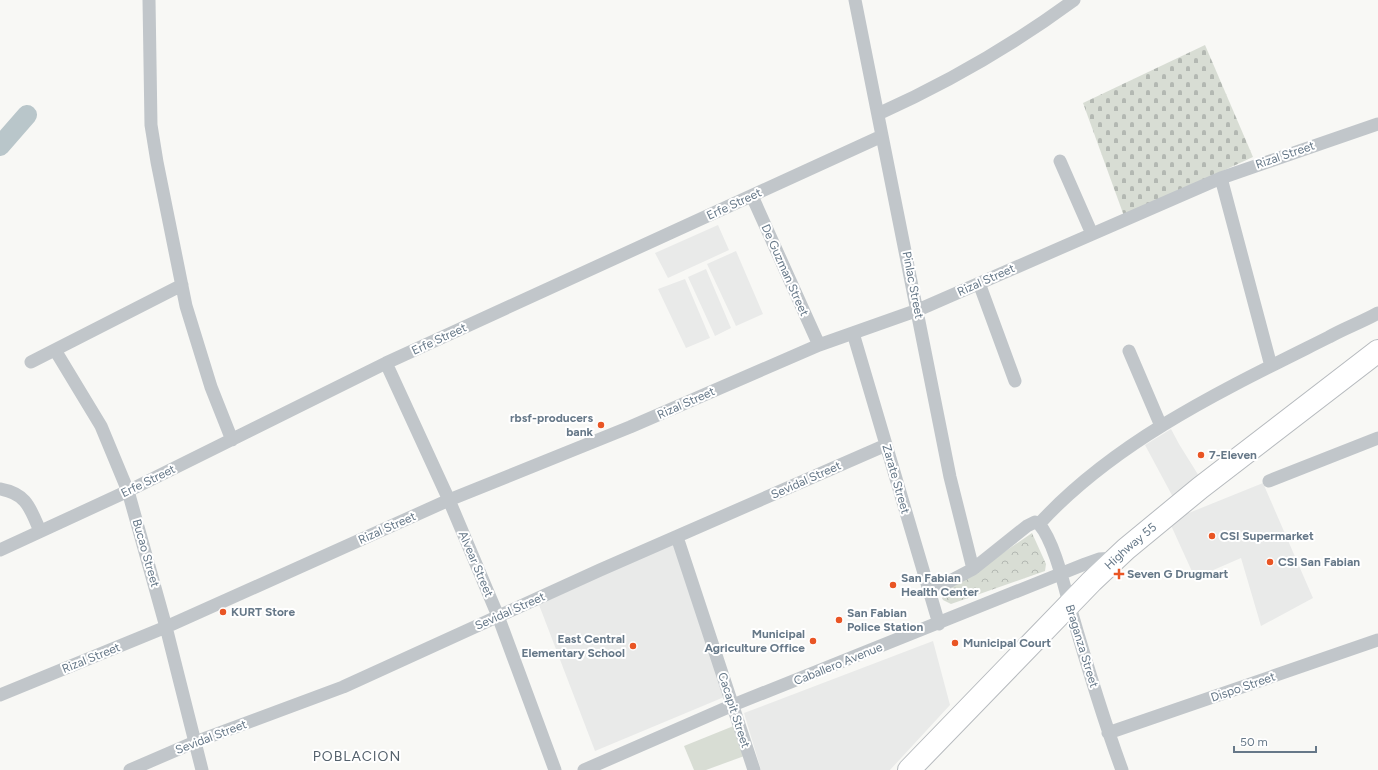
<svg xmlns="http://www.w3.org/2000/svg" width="1378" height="770" viewBox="0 0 1378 770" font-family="Figtree,sans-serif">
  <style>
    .built { fill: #e9eae9 }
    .cemetery { fill: url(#cemetery-stones) }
    .park { fill: url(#park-crowns) }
    .pitch { fill: #d8ddd4 }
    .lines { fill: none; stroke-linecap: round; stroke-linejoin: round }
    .river { stroke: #b9c6ca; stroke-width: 20 }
    .highway-casing { stroke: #b6babe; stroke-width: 24 }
    .street { stroke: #c1c6ca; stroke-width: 13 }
    .highway { stroke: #fff; stroke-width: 22 }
    .poi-dot { fill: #e95524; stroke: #fff; stroke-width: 1.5 }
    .labels { text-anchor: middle; stroke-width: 4; stroke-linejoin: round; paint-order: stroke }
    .street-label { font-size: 12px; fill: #667888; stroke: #fff }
    .poi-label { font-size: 12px; font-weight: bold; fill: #667888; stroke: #fff; text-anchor: start }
    .quarter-label { font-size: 14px; letter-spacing: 1px; fill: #54616c; stroke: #fff }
  </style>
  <defs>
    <pattern id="cemetery-stones" width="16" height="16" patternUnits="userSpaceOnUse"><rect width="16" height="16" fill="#d8ddd4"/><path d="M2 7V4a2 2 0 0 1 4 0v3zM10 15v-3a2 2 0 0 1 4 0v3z" fill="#b3b8b2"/></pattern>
    <pattern id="park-crowns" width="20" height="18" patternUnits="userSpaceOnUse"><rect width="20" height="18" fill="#d8ddd4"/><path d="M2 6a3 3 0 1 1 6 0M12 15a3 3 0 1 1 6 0" fill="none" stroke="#b3b8b2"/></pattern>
  </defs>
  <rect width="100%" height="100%" fill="#f8f8f5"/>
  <path class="built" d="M718 225 729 250 668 278 655 253Z
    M736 251 763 314 736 326 707 264Z
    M706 269 731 328 715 336 688 277Z
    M685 279 710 338 686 348 658 289Z
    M1171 429 1179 444 1202 481 1174 499 1145 445Z
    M1263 483 1313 598 1261 626 1241 558 1195 578 1169 521Z
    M673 535 729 695 595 751 536 597Z
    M933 641 950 705 890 770H761L744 713Z"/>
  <path class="cemetery" d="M1205 45 1253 157 1124 216 1083 103Z"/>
  <path class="park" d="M1032 533 1046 564 1045 571 951 604 943 600 941 592 972 574Z"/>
  <path class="pitch" d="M736 725 747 755 706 770H694L684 746Z"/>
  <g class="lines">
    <path class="river" d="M0 146 27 115"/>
    <g class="highway-casing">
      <g id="highway">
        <path id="s1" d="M909 770 1092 581 1126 549 1200 488 1378 351"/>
      </g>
    </g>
    <path class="street" d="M149 0 151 125 157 162 186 306 211 387 232 440
      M855 0 950 477 973 569
      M878 114C947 83 1013 45 1074 0
      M1060 161 1092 234
      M1221 178 1271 366
      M752 196 819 345
      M979 283 1015 381
      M853 333 939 624
      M55 350 101 426 128 491 166 627 202 770
      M1129 351 1161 426
      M31 362 182 285
      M386 363 449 500 498 616 555 770
      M1269 481 1378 438
      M0 489C27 494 30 508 40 531
      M1039 524C1117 439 1227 388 1329 337 1345 328 1362 322 1378 313
      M1039 524C1054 541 1064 585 1070 607 1086 662 1102 716 1122 770
      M677 537 754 770
      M0 550 128 491 386 363 882 136
      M929 592 973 569 1027 526 1035 522 1039 524
      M0 695 166 627 449 500 630 427 819 345 918 310 1221 178 1378 124
      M1108 733 1378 640
      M130 770 195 742 343 687 600 570 886 445
      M584 770 733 705 1085 564 1099 559 1116 558"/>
    <use href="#highway" class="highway"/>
  </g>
  <g class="poi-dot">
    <circle cx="601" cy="425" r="4"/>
    <circle cx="1201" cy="455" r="4"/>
    <circle cx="1212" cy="536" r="4"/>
    <circle cx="1270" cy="562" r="4"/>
    <path d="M1117 568h4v4h4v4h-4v4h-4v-4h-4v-4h4z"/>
    <circle cx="893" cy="585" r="4"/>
    <circle cx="223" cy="612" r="4"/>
    <circle cx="839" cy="620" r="4"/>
    <circle cx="813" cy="641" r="4"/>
    <circle cx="955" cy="643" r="4"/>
    <circle cx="633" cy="646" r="4"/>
  </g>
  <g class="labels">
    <g class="street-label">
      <text transform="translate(1285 155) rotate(-19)" y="4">Rizal Street</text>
      <text transform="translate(734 204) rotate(-25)" y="4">Erfe Street</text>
      <text transform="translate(785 270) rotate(66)" y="4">De Guzman Street</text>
      <text transform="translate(986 280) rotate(-24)" y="4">Rizal Street</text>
      <text transform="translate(913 285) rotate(79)" y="4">Pinlac Street</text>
      <text transform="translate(439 339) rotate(-25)" y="4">Erfe Street</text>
      <text transform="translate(686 403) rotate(-24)" y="4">Rizal Street</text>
      <text transform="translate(896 479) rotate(74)" y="4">Zarate Street</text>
      <text transform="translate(806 480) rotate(-24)" y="4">Sevidal Street</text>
      <text transform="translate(148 481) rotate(-26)" y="4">Erfe Street</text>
      <text transform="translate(387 528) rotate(-24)" y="4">Rizal Street</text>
      <text dy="4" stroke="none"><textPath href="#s1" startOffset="315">Highway 55</textPath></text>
      <text transform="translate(146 553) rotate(74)" y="4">Bucao Street</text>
      <text transform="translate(476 564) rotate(67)" y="4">Alvear Street</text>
      <text transform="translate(510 611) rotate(-24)" y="4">Sevidal Street</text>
      <text transform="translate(1082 646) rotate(73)" y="4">Braganza Street</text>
      <text transform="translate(91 658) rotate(-22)" y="4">Rizal Street</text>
      <text transform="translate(838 664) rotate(-22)" y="4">Caballero Avenue</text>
      <text transform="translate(1243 687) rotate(-19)" y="4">Dispo Street</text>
      <text transform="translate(734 710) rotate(72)" y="4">Cacapit Street</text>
      <text transform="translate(211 737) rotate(-21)" y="4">Sevidal Street</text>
    </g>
    <g class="poi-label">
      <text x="593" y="422" text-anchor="end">rbsf-producers<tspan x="593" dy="14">bank</tspan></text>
      <text x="1209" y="459">7-Eleven</text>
      <text x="1220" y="540">CSI Supermarket</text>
      <text x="1278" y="566">CSI San Fabian</text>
      <text x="1127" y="578">Seven G Drugmart</text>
      <text x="901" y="582">San Fabian<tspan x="901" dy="14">Health Center</tspan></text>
      <text x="231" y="616">KURT Store</text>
      <text x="847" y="617">San Fabian<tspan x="847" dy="14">Police Station</tspan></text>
      <text x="805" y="638" text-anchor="end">Municipal<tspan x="805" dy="14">Agriculture Office</tspan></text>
      <text x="625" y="643" text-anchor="end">East Central<tspan x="625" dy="14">Elementary School</tspan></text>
      <text x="963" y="647">Municipal Court</text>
    </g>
    <g class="quarter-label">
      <text x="357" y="761">POBLACION</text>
    </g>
  </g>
  <path d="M1234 746v6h82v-6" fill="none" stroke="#667888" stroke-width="2"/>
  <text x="1240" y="746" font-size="12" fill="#667888" stroke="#ffffff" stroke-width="3" paint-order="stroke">50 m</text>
</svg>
